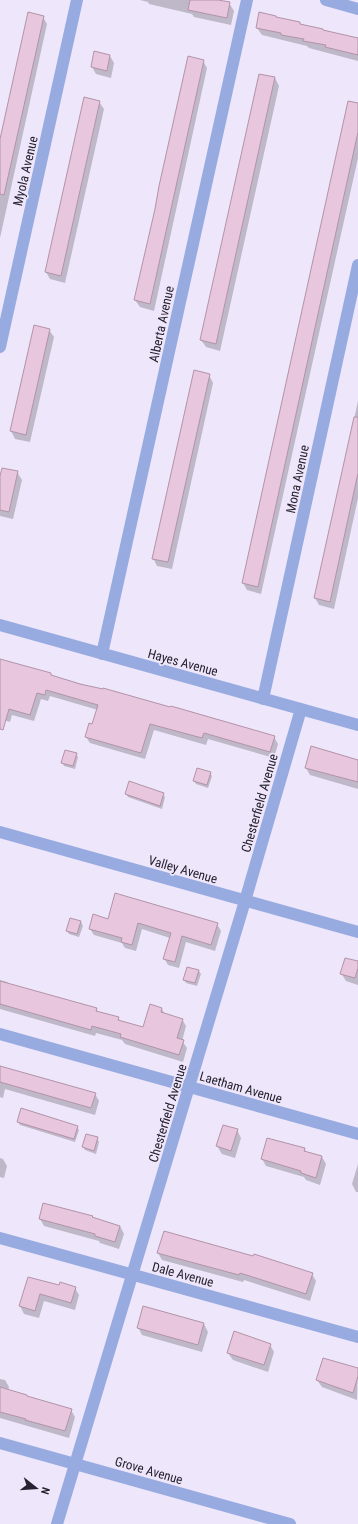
<svg xmlns="http://www.w3.org/2000/svg" width="358" height="1524" viewBox="0 0 358 1524" font-family="'Roboto Condensed',sans-serif">
  <style>
    .shadow { fill: #0003 }
    .building { fill: #e8c7de; stroke: #b293a8 }
    .lines { fill: none; stroke-linecap: round; stroke-linejoin: round }
    .minor { stroke: #98abe1; stroke-width: 12 }
    .labels { text-anchor: middle; stroke-width: 3.5; stroke-linejoin: round; paint-order: stroke }
    .street-label { font-size: 13px; fill: #26212e; stroke: #eee6fb }
  </style>
  <rect width="100%" height="100%" fill="#eee6fb"/>
  <path class="shadow" d="M140 0H214L229 3 234 11 231 25 194 17 192 14 149 4 148 2Z
    M43 17 47 24 0 238V142Z
    M277 19 300 23 301 25 323 32 358 39V61L309 48 307 46 262 35 257 28Z
    M110 56 114 63 111 78 96 74 92 67Z
    M203 61 207 68 154 311 140 307 135 300Z
    M275 78 279 86 220 351 206 347 201 340Z
    M99 102 104 109 65 283 50 279 46 272Z
    M358 104V158L261 594 247 590 243 583Z
    M35 326 49 330 54 337 30 442 15 439 11 431Z
    M209 375 213 383 172 569 157 566 153 558Z
    M358 401V498L334 609 319 605 315 598Z
    M17 472 22 480 13 519 0 516V480Z
    M0 659 50 674 52 676 274 737 278 744 274 758 208 739 206 745 154 730 145 759 90 743 86 737 93 726 98 710 50 696 48 701 41 699 34 721 12 715 10 722 0 719Z
    M76 754 78 757 75 769 64 766 62 762Z
    M358 761V789L310 775 306 768Z
    M210 773 212 776 208 788 196 784 194 781Z
    M126 794H163L165 797 162 809 128 797Z
    M70 919 81 922 83 926 79 937 69 934 67 931Z
    M108 920 217 924 221 931 215 951 186 942 179 968 168 965 164 958 170 938 142 929 136 951 125 948 122 943 94 935 90 929Z
    M358 963V985L346 981 341 973Z
    M199 971 201 974 197 986 186 983 184 980Z
    M0 980 7 982 9 985 96 1009 98 1012 118 1018 121 1022 144 1028 161 1008 165 1014 182 1019 186 1026 182 1041 187 1048 183 1062 125 1044 122 1040 96 1033 95 1036 0 1009Z
    M0 1067 95 1094 99 1101 95 1115 5 1089 3 1098 0 1097Z
    M18 1122 77 1127 79 1130 75 1142 20 1125Z
    M237 1130 241 1138 235 1158 222 1154 217 1146Z
    M97 1138 99 1142 96 1154 85 1150 83 1147Z
    M305 1149 306 1152 322 1157 326 1164 320 1185 306 1180 304 1177 266 1166 262 1159Z
    M0 1158 3 1159 7 1166 4 1178 0 1177Z
    M358 1164V1192H356L352 1184Z
    M92 1217 93 1219 120 1226 124 1234 119 1249 100 1243 99 1241 44 1226 40 1219Z
    M158 1253 312 1274 316 1281 310 1301 244 1280 243 1282 162 1260Z
    M28 1278 59 1287 75 1288 79 1295 75 1310 44 1301 39 1318 24 1314 20 1306Z
    M167 1313 204 1324 208 1332 202 1352 142 1335 138 1327Z
    M270 1345 274 1352 268 1372 233 1360 228 1353Z
    M358 1370 357 1400 322 1387 317 1380Z
    M0 1379 5 1380 9 1387 8 1391 71 1410 75 1417 69 1438 0 1418V1419Z"/>
  <path class="building" d="M190 0H218L230 2 227 18 188 10Z
    M28 12 44 16 4 195 0 194V139Z
    M259 12 276 16V17L300 22V24L323 29V30L358 38V55L325 47 326 45 303 41 304 39 281 35V33L256 28Z
    M94 51 110 55 107 71 91 67Z
    M188 56 204 60 150 304 134 300 155 209 159 186Z
    M259 74 275 77 216 344 200 340Z
    M84 97 100 101 61 276 45 272Z
    M348 101 358 103V132L258 587 242 583Z
    M34 325 50 329 26 435 10 431Z
    M194 370 210 374 168 562 152 559Z
    M354 417H358V473L330 602 314 598Z
    M2 468 18 471 9 512 0 510V476Z
    M0 659 51 673V675L80 684 103 689V688L170 707 171 706 275 736 270 752 204 733 202 738 150 724 141 753 85 737 89 723 92 724 98 705 46 690 45 695 37 693 30 715 9 709 3 730 0 729Z
    M311 746 358 760V782L305 768Z
    M65 750 77 753 73 766 61 763Z
    M197 768 211 772 207 785 193 781Z
    M129 781 164 793 160 806 125 794Z
    M115 893 218 923 211 945 182 936 175 962 163 959 171 933 138 923 132 945 121 942 122 938 89 929 93 914 108 919Z
    M70 918 81 921 77 934 66 931Z
    M345 958 358 961V968L355 978 340 974Z
    M187 967 199 970 195 983 183 980Z
    M0 981 97 1008 96 1011 119 1017 118 1020 143 1027 150 1004 162 1008 161 1012 183 1019 177 1038 184 1040 179 1055 120 1037 121 1034 92 1026 91 1030 0 1004Z
    M0 1066 96 1093 91 1108 0 1082Z
    M21 1108 78 1126 74 1139 17 1122Z
    M223 1125 238 1129 231 1151 216 1146Z
    M86 1134 98 1137 94 1151 82 1147Z
    M267 1138 305 1148 304 1151 322 1156 316 1178 301 1173V1171L261 1159Z
    M43 1203 93 1216 92 1217 120 1226 115 1242 95 1236V1234L39 1219Z
    M164 1231 253 1256 254 1254 313 1273 306 1294 240 1273 239 1275 157 1253Z
    M28 1277 59 1285 60 1282 76 1287 71 1303 40 1294 35 1311 19 1306Z
    M143 1306 204 1323 198 1345 137 1328Z
    M234 1331 271 1344 264 1365 227 1353Z
    M323 1358 358 1368V1376L353 1393 316 1380Z
    M0 1387 27 1395V1396L72 1409 65 1431 25 1420 26 1419 0 1412Z"/>
  <g class="lines">
    <path class="minor" d="M326 0 358 9
      M0 347 77 0
      M0 625 358 725
      M102 654 247 0
      M263 699 358 265
      M0 832 358 932
      M0 1034 358 1134
      M0 1238 358 1337
      M0 1443 290 1524
      M57 1524 245 901 301 709"/>
  </g>
  <g class="labels">
    <g class="street-label">
      <text transform="translate(25 171) rotate(-77)" y="5">Myola Avenue</text>
      <text transform="translate(161 324) rotate(-78)" y="5">Alberta Avenue</text>
      <text transform="translate(297 479) rotate(-78)" y="5">Mona Avenue</text>
      <text transform="translate(183 662) rotate(15)" y="5">Hayes Avenue</text>
      <text transform="translate(259 803) rotate(-74)" y="5">Chesterfield Avenue</text>
      <text transform="translate(183 869) rotate(16)" y="5">Valley Avenue</text>
      <text transform="translate(241 1087) rotate(16)" y="5">Laetham Avenue</text>
      <text transform="translate(167 1113) rotate(-73)" y="5">Chesterfield Avenue</text>
      <text transform="translate(183 1274) rotate(15)" y="5">Dale Avenue</text>
      <text transform="translate(149 1470) rotate(16)" y="5">Grove Avenue</text>
    </g>
  </g>
  <g transform="translate(36 1488) rotate(107)" stroke="#eee6fb" stroke-width="3" paint-order="stroke">
  <path d="M0-3L7 15L0 10L-7 15Z" fill="#26212e"/>
  <text y="-6" font-size="11" font-weight="bold" text-anchor="middle" fill="#26212e">N</text>
  </g>
</svg>
